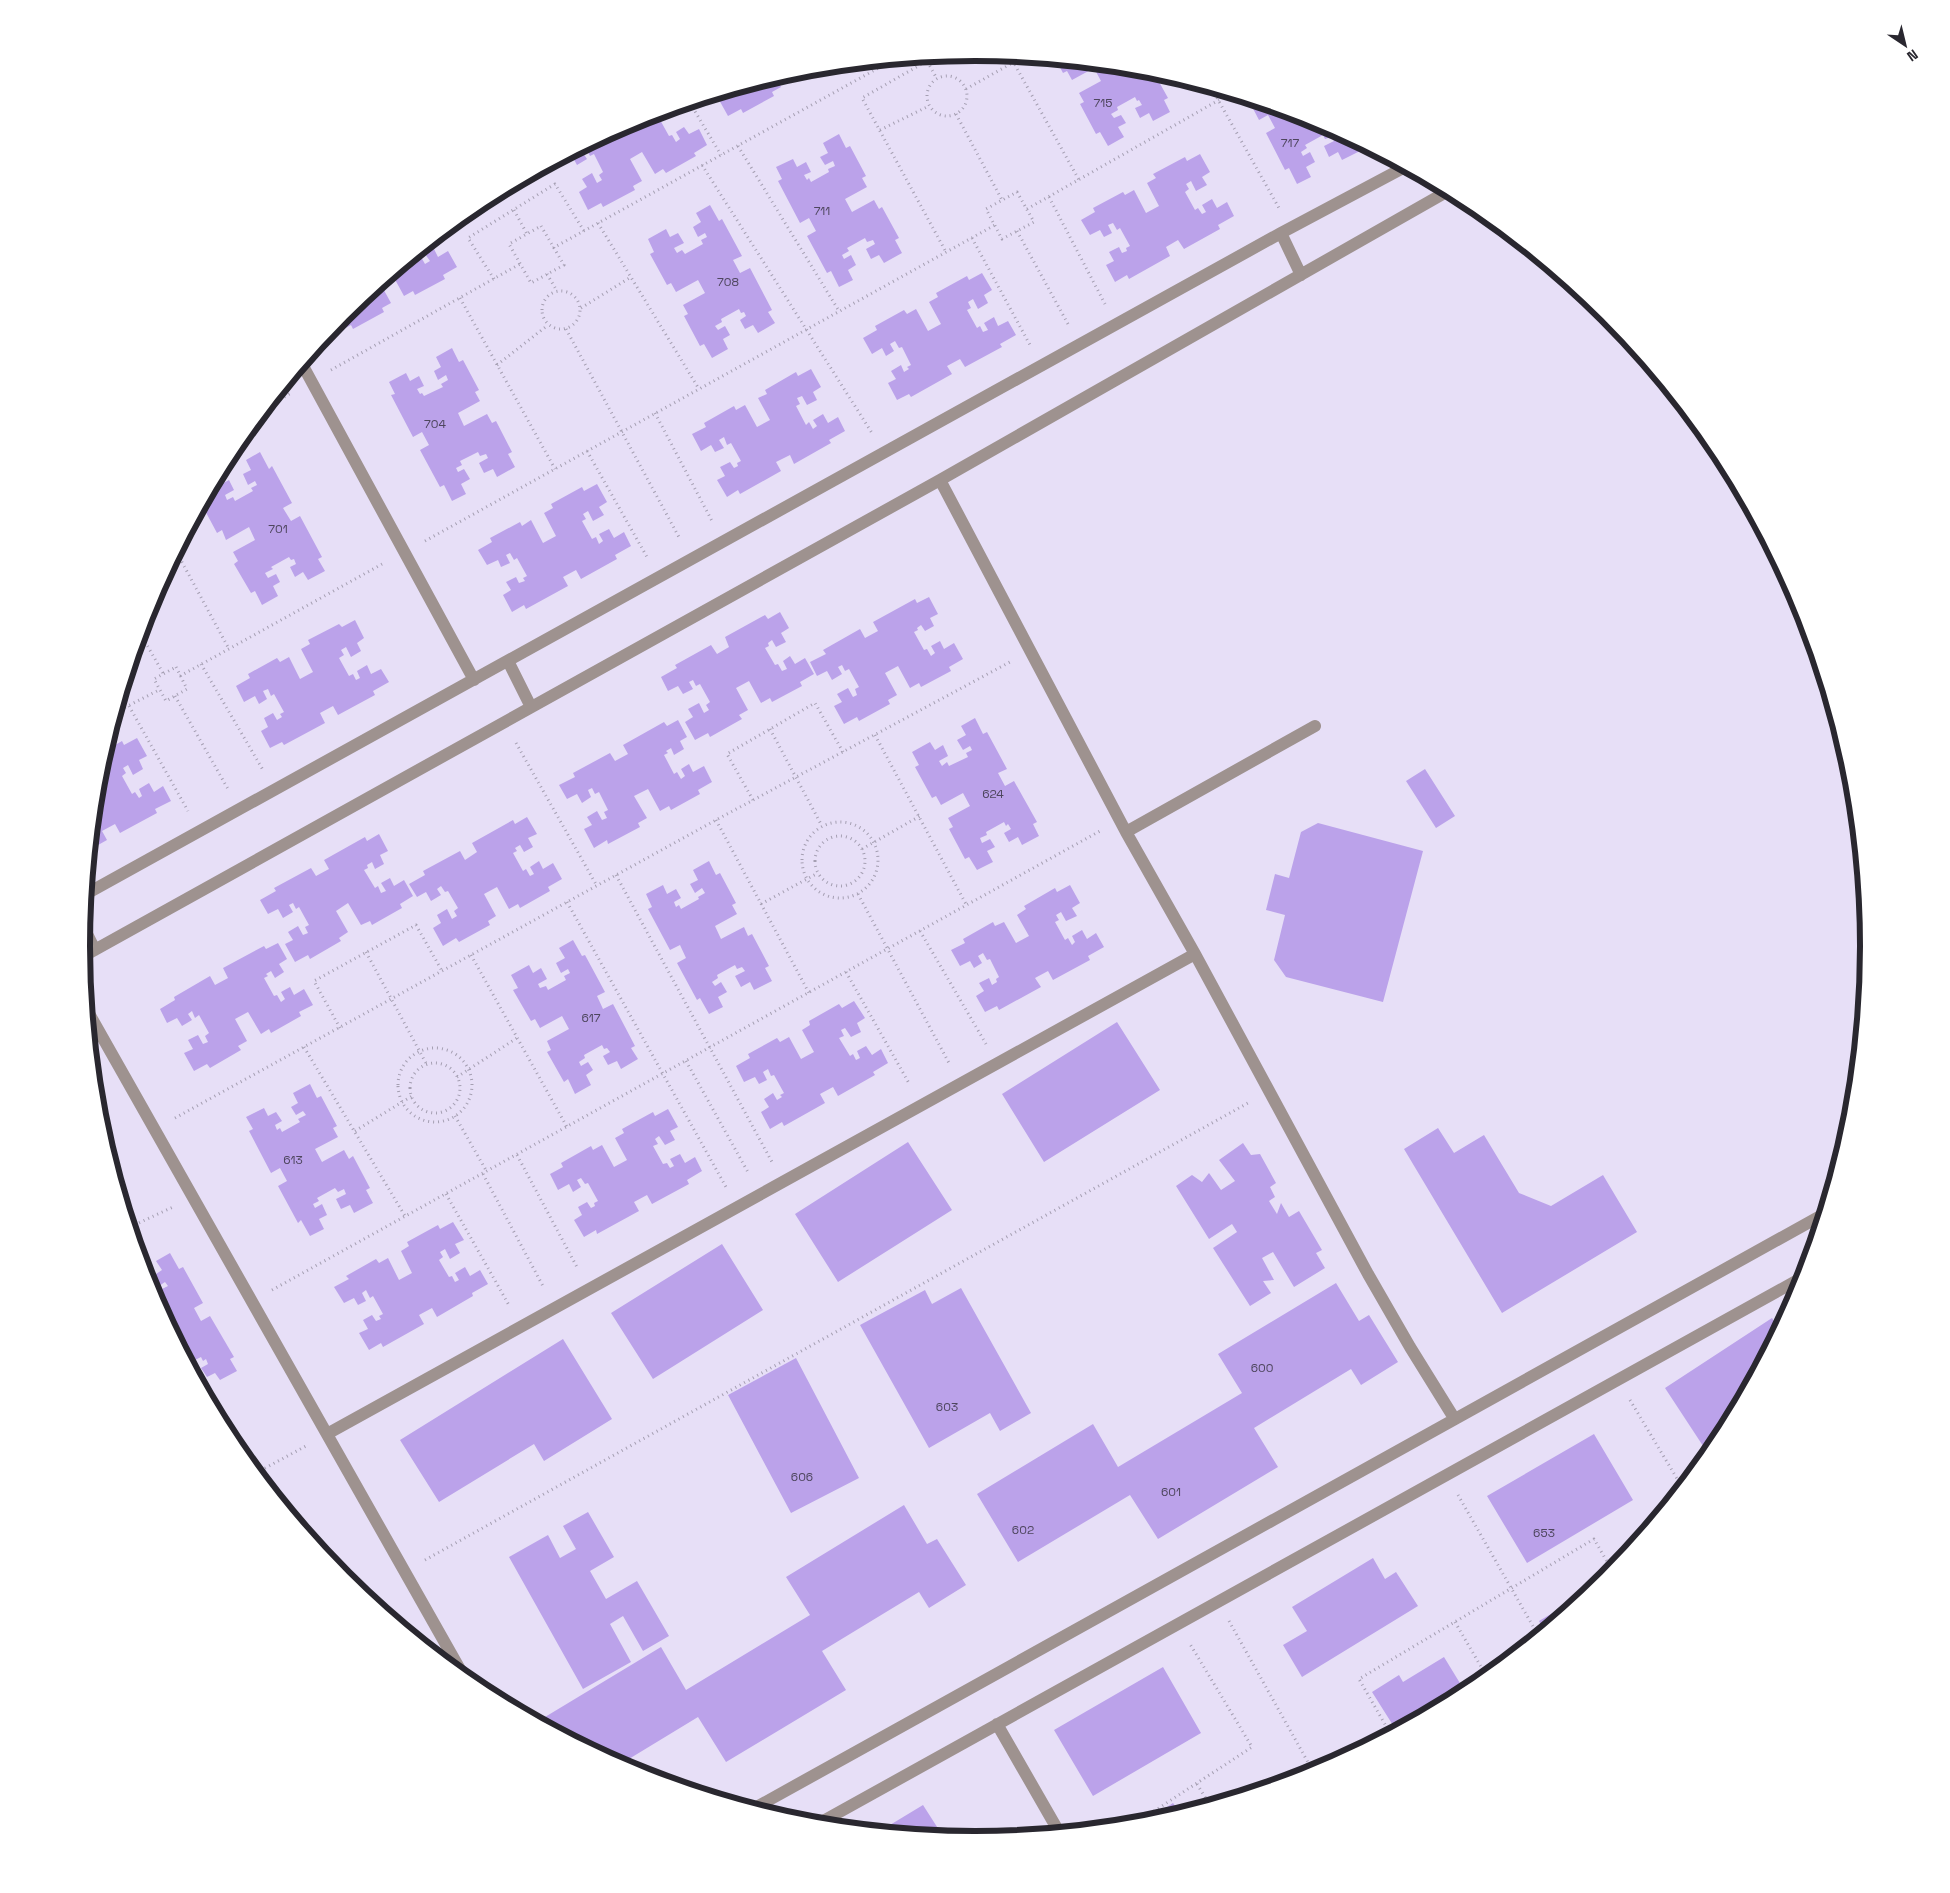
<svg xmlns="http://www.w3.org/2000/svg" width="1950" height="1893" viewBox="0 0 1950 1893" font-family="'Space Grotesk',sans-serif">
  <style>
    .building { fill: #bba2ea }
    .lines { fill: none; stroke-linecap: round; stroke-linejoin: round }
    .path { stroke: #a59fb2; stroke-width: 3; stroke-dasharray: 1 4; stroke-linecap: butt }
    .minor { stroke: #9e928f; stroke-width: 12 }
    .labels { text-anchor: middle; stroke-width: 4; stroke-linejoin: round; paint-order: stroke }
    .number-label { font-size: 12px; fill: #4e465e }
    .rim { fill: none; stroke: #29272f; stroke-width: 6 }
  </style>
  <rect width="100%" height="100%" fill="#e7dff7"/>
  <path class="building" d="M1056 60 1153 71 1168 98 1164 100 1170 112 1153 121 1149 113 1140 118 1135 108 1142 105 1139 100 1137 101 1135 97 1117 107 1118 110 1111 114 1114 118 1121 115 1126 123 1118 127 1124 137 1108 146 1100 132 1096 134 1080 104 1084 102 1079 93 1101 81 1094 68 1072 80 1067 71 1063 73Z
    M824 67 805 78 802 74 794 80 790 73 801 70Z
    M776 77 781 87 772 92 774 96 743 113 741 109 728 116 718 98 726 94 725 93Z
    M1248 99 1317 121 1355 141 1360 151 1342 160 1338 152 1329 157 1324 146 1334 141 1331 137 1325 139 1323 135 1305 145 1307 148 1301 152 1303 156 1310 152 1315 162 1306 167 1311 177 1297 184 1289 168 1285 170 1266 133 1275 128 1268 115 1259 120Z
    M677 107 679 112 670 117 666 110Z
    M661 112 663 116 659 118 669 136 672 135 676 142 680 139 676 132 684 127 689 134 699 129 707 145 694 153 696 156 666 173 663 169 655 174 642 152 630 159 642 181 633 186 635 190 603 207 601 203 588 210 579 192 587 187 582 179 592 173 597 183 602 180 599 175 603 172 594 154 590 156 587 150 583 153 587 159 577 165 572 156 562 161 561 159 633 120Z
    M839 134 846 148 850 146 866 176 862 178 867 187 845 199 852 212 874 200 879 209 882 207 899 238 895 240 902 253 884 263 879 255 871 259 866 249 875 244 873 240 867 242 865 238 847 248 849 251 842 255 844 259 851 255 856 265 848 270 853 280 839 287 831 271 827 273 807 236 816 231 809 218 800 223 778 181 782 179 776 167 793 159 797 167 806 162 811 172 804 175 807 180 809 178 811 182 829 172 828 169 835 166 833 161 825 165 820 157 828 153 823 143Z
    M1200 154 1210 172 1202 177 1207 185 1196 191 1191 181 1186 184 1189 189 1185 192 1195 210 1198 208 1202 214 1206 212 1202 205 1212 199 1217 208 1227 202 1234 216 1218 225 1220 229 1184 249 1178 240 1166 247 1170 256 1129 279 1127 275 1115 282 1106 265 1114 261 1109 252 1119 247 1122 253 1127 251 1126 248 1130 246 1120 228 1117 230 1113 223 1108 225 1112 233 1104 237 1100 230 1090 235 1081 220 1095 212 1093 208 1123 192 1125 195 1134 190 1146 213 1159 206 1147 183 1156 178 1153 174 1185 157 1187 161Z
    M545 168 547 171 517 187 515 184Z
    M484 200 486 204 463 217 479 203Z
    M710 205 719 221 722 219 742 256 733 260 740 273 750 268 772 310 768 312 775 323 758 333 753 325 745 329 740 320 746 316 744 312 741 313 739 309 721 319 722 322 715 326 718 330 725 326 730 335 723 339 728 349 712 358 704 344 700 346 684 316 688 314 683 305 705 293 698 280 676 292 671 283 667 285 650 254 654 252 648 239 666 229 670 237 678 233 684 243 674 248 677 253 682 250 685 254 703 244 701 240 707 237 705 233 698 237 693 227 701 222 696 213Z
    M434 249 438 257 448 251 457 267 443 275 445 279 415 295 413 291 404 296 392 274 416 254 418 258 421 257 425 264 430 261 425 254Z
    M982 273 992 290 984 295 988 303 978 309 973 299 968 302 971 308 967 310 977 328 980 326 983 332 988 330 984 323 994 317 998 326 1008 321 1016 335 1000 344 1002 347 965 367 960 359 947 366 952 374 911 397 909 394 897 400 888 383 896 379 891 371 901 365 904 372 909 369 907 367 911 365 902 347 899 348 895 341 890 344 894 351 886 356 882 348 872 354 863 338 877 330 875 326 904 310 907 314 916 309 928 331 941 324 929 302 938 297 936 293 967 276 969 280Z
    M380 283 391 303 382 308 384 312 353 329 351 325 338 332 334 325 343 314Z
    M452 348 459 362 463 360 479 390 475 392 480 401 458 413 464 426 487 414 492 423 496 421 512 452 508 454 515 467 497 477 493 469 484 473 479 463 488 458 486 454 480 456 478 452 460 461 462 465 456 468 458 472 464 469 470 479 461 484 466 494 452 501 444 485 440 487 420 450 429 445 422 432 413 437 391 395 395 394 389 382 406 373 410 381 419 376 424 386 417 389 420 394 422 393 424 396 443 387 441 384 448 380 446 375 438 380 434 371 441 367 436 357Z
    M811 369 821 387 813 392 817 400 807 405 802 396 797 398 800 404 796 406 806 425 809 422 813 429 817 426 813 420 823 414 828 423 838 417 845 431 829 440 831 443 794 464 790 455 776 462 781 471 740 494 738 490 727 497 717 480 725 476 720 467 730 462 734 468 738 466 737 463 741 461 731 443 727 445 724 437 719 440 724 448 715 452 711 445 701 451 692 434 706 427 704 423 734 406 736 410 745 405 757 427 770 420 758 398 767 394 765 390 796 372 798 376Z
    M260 452 269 469 272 466 292 503 283 508 291 521 300 516 322 557 318 559 325 571 308 580 303 572 295 577 290 567 296 564 294 559 291 560 289 557 271 567 273 569 265 573 268 578 276 574 280 582 273 586 278 596 262 605 255 591 251 593 234 564 238 561 233 552 255 540 249 527 226 540 222 530 217 533 202 505 216 478 220 485 229 480 234 490 225 495 227 500 233 497 235 501 253 491 251 488 257 485 255 481 248 485 243 474 251 470 246 460Z
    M1727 465 1742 494 1740 495 1723 467Z
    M597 484 607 502 599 507 604 515 593 521 588 511 583 514 586 519 582 521 592 539 596 537 599 544 603 541 599 534 609 529 614 538 624 532 631 546 615 555 617 559 581 579 576 570 563 577 568 586 526 609 524 605 512 612 503 595 511 590 506 582 516 577 519 583 525 581 523 578 527 576 517 558 514 560 510 553 506 555 510 563 501 567 498 560 487 565 478 550 492 542 490 538 520 522 522 526 531 520 543 543 556 536 544 513 553 508 551 504 582 487 584 491Z
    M929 597 938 614 930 618 934 626 925 631 921 625 917 628 918 630 914 632 924 650 927 649 931 656 935 653 931 646 940 641 944 649 954 643 963 659 949 667 951 671 921 687 919 683 910 688 898 666 885 673 897 695 888 700 890 704 859 721 857 717 844 724 834 706 842 702 837 694 848 688 853 697 857 695 855 689 859 687 849 669 845 671 842 665 838 667 842 674 832 680 827 671 817 676 810 662 826 654 823 650 860 629 865 638 878 631 873 622 915 599 917 603Z
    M780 612 789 628 781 633 786 642 776 647 772 640 768 643 769 646 765 648 775 665 778 664 782 671 787 669 783 661 790 656 795 664 805 658 814 674 800 682 802 686 772 702 770 698 761 703 749 681 736 688 748 710 739 715 742 719 710 737 708 733 695 740 685 722 693 717 688 709 699 703 704 713 709 710 706 705 710 702 700 684 696 686 693 680 689 682 693 689 683 694 678 686 668 691 661 677 677 668 675 665 711 645 717 654 729 647 725 637 765 615 768 619Z
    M355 620 364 638 357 643 361 651 351 657 346 647 341 650 344 655 339 658 349 676 353 674 356 680 360 678 357 671 367 665 371 674 381 669 389 682 373 691 375 695 338 715 333 706 320 713 325 723 284 745 282 742 270 748 261 731 268 727 264 718 273 713 277 720 282 717 280 714 284 712 274 694 271 696 268 689 263 691 267 699 259 704 255 696 244 702 236 686 250 678 248 674 277 658 280 662 289 657 300 679 313 672 301 649 310 644 308 640 339 624 342 627Z
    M975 718 983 734 987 732 1007 769 998 773 1005 786 1014 781 1037 822 1033 824 1039 836 1022 845 1018 837 1009 842 1004 833 1011 829 1008 824 1006 826 1004 822 986 832 987 835 980 838 982 843 990 839 995 847 987 851 993 862 977 870 969 857 965 859 949 829 953 827 948 818 970 806 963 793 941 805 936 796 932 798 915 767 919 765 912 752 930 742 935 750 943 745 948 756 939 761 942 766 947 762 949 766 968 757 966 753 972 750 970 746 963 750 957 740 966 735 961 726Z
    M678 720 687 737 680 741 684 749 674 755 671 748 666 751 668 753 664 755 674 774 677 772 681 779 685 776 681 769 689 764 693 772 704 766 712 782 698 790 700 794 671 810 669 806 660 811 648 789 634 796 647 818 638 823 640 827 608 844 607 840 594 848 584 829 592 825 587 817 597 811 602 820 607 818 604 812 608 810 599 792 595 794 592 788 588 790 591 797 582 803 577 794 567 799 559 785 575 777 573 773 610 753 615 761 628 754 623 745 664 722 667 726Z
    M137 738 147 756 139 760 143 769 133 775 128 765 123 768 126 773 122 776 132 794 135 792 139 798 142 796 139 789 149 783 154 792 163 786 171 801 155 809 157 813 120 833 115 824 102 831 107 840 91 849 98 772 105 751 122 741 124 745Z
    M1425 769 1455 816 1436 828 1406 781Z
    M527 817 537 834 528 838 533 847 524 852 520 845 515 848 517 851 513 853 523 871 526 869 530 876 534 874 530 867 539 861 543 869 553 863 562 879 548 887 550 891 520 908 518 904 509 909 497 887 484 894 496 916 488 921 490 925 459 942 456 938 443 946 433 928 441 923 437 915 447 909 452 919 457 916 454 911 458 908 448 891 445 892 441 886 437 889 441 895 431 901 426 892 417 897 409 884 425 875 423 871 460 851 465 860 477 852 472 843 513 820 515 824Z
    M1318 823 1423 851 1383 1002 1286 977 1274 960 1285 915 1266 910 1275 874 1289 878 1301 832Z
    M379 834 388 851 380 855 384 864 375 869 372 862 367 865 368 868 364 870 375 888 378 886 381 893 386 891 381 883 390 878 394 886 404 880 413 896 400 904 402 908 372 925 370 921 361 925 348 903 336 911 348 932 339 938 341 941 310 959 308 955 295 962 285 944 293 940 288 932 298 926 303 935 308 933 305 927 309 925 299 907 296 909 293 903 289 905 293 912 283 918 278 909 268 914 260 900 276 891 274 888 311 868 316 876 329 869 324 860 365 837 367 841Z
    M709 861 716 875 720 873 736 903 732 905 737 914 715 926 721 939 744 927 748 936 752 934 769 966 765 968 772 981 754 990 750 982 741 987 735 976 745 971 742 967 737 969 735 965 717 975 718 978 712 982 715 986 721 982 727 992 718 997 723 1007 709 1014 700 998 697 1000 677 963 686 958 680 945 670 950 648 909 652 907 646 894 663 885 667 894 676 889 681 898 674 902 676 907 679 905 681 909 699 899 698 897 705 893 702 888 695 893 690 884 698 880 693 870Z
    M1070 885 1080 903 1072 908 1077 916 1066 921 1061 912 1056 915 1059 920 1055 922 1065 940 1068 938 1072 945 1075 942 1072 936 1082 930 1087 939 1096 933 1104 947 1088 956 1090 960 1053 980 1048 971 1035 978 1041 987 999 1010 997 1006 985 1012 976 996 984 991 979 983 989 978 992 985 997 982 996 979 999 977 990 959 987 960 983 953 978 956 982 963 974 968 970 961 960 966 951 950 965 943 963 939 993 922 995 926 1004 922 1016 943 1029 936 1017 915 1026 909 1024 906 1055 888 1057 892Z
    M573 940 582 956 585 955 605 992 597 996 603 1009 613 1004 635 1046 631 1048 638 1059 621 1069 617 1061 608 1065 603 1056 610 1052 607 1048 604 1049 602 1045 584 1055 585 1058 579 1062 581 1066 588 1062 593 1070 586 1075 591 1085 575 1094 568 1079 564 1082 547 1052 551 1050 547 1041 569 1029 562 1016 540 1028 535 1019 531 1021 513 990 518 988 511 975 529 965 533 973 541 968 547 979 538 984 540 988 546 986 548 990 566 980 564 976 570 973 568 969 561 973 556 963 565 958 559 948Z
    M278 943 287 959 279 964 284 972 275 978 271 971 266 974 268 976 264 978 274 996 277 995 281 1002 285 999 281 992 290 987 294 995 304 989 313 1005 299 1012 301 1016 271 1033 269 1029 261 1034 248 1012 235 1019 247 1041 238 1046 241 1050 210 1068 207 1064 194 1071 184 1053 193 1049 188 1040 198 1035 203 1044 208 1042 205 1036 209 1033 199 1015 195 1018 192 1011 188 1014 192 1020 182 1026 177 1018 167 1023 160 1009 175 1000 174 997 210 976 215 985 228 978 223 968 264 946 266 949Z
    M854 1001 865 1018 857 1023 861 1032 851 1037 845 1028 841 1030 844 1036 839 1038 850 1056 853 1054 856 1060 860 1058 857 1051 866 1046 872 1055 881 1049 888 1063 873 1072 875 1075 838 1096 833 1087 820 1094 825 1103 784 1126 782 1122 770 1129 761 1112 769 1107 764 1099 773 1093 777 1100 782 1097 780 1095 784 1093 774 1075 771 1076 768 1069 763 1072 767 1080 759 1084 755 1077 744 1082 736 1066 750 1058 748 1054 777 1038 780 1042 789 1037 801 1059 814 1052 802 1030 810 1025 809 1021 839 1004 842 1008Z
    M1117 1022 1160 1090 1044 1162 1002 1094Z
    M310 1084 317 1098 321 1096 337 1126 333 1128 338 1137 315 1149 322 1162 344 1150 349 1159 353 1156 370 1188 366 1190 373 1203 354 1213 350 1205 341 1209 336 1199 346 1194 344 1189 338 1192 335 1188 317 1198 319 1201 313 1204 315 1208 322 1204 327 1215 319 1219 324 1229 310 1236 301 1220 298 1223 278 1186 287 1181 280 1168 271 1173 249 1131 253 1129 246 1117 264 1108 268 1116 276 1112 282 1121 275 1125 277 1130 280 1128 282 1132 300 1122 298 1119 306 1115 303 1111 296 1115 291 1107 298 1103 293 1093Z
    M668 1109 678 1127 670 1131 675 1140 665 1145 659 1136 655 1139 658 1144 653 1146 663 1164 667 1163 670 1168 674 1166 670 1159 680 1154 685 1163 695 1157 702 1171 687 1180 689 1184 652 1204 647 1195 634 1202 639 1211 597 1234 596 1230 584 1237 574 1220 582 1215 578 1207 587 1202 591 1208 595 1206 594 1203 598 1201 588 1183 585 1184 581 1178 577 1180 581 1187 573 1192 569 1184 558 1190 550 1174 563 1167 561 1163 591 1146 593 1150 602 1145 614 1167 627 1160 615 1138 624 1133 622 1129 653 1112 655 1116Z
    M98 1114 115 1146 111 1148 117 1160 111 1164Z
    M1438 1128 1454 1153 1484 1135 1519 1193 1551 1206 1603 1175 1637 1232 1502 1313 1404 1149Z
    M908 1142 952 1210 838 1282 795 1214Z
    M1243 1143 1251 1155 1260 1154 1276 1183 1270 1187 1275 1197 1269 1201 1277 1214 1281 1203 1289 1217 1299 1211 1322 1250 1316 1253 1325 1268 1294 1287 1273 1252 1262 1258 1274 1280 1263 1281 1271 1293 1250 1306 1213 1248 1237 1232 1232 1224 1209 1239 1176 1186 1192 1175 1202 1182 1209 1173 1221 1190 1235 1181 1219 1160Z
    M453 1222 464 1240 455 1244 460 1253 450 1259 445 1249 440 1252 443 1257 439 1260 449 1277 452 1276 455 1282 459 1280 455 1273 465 1267 470 1276 480 1270 488 1284 472 1293 473 1296 437 1317 432 1308 419 1315 424 1324 383 1347 381 1343 369 1350 359 1333 368 1329 363 1320 372 1315 376 1321 381 1319 379 1316 383 1314 373 1296 370 1298 366 1290 362 1293 366 1301 358 1305 354 1298 344 1303 334 1287 349 1279 346 1276 376 1259 379 1263 388 1258 399 1280 412 1273 401 1251 409 1246 407 1242 438 1225 440 1229Z
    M722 1244 763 1310 653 1379 611 1313Z
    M170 1253 179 1269 183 1267 203 1303 194 1308 201 1321 210 1316 234 1357 230 1359 237 1371 220 1380 215 1373 207 1377 201 1368 208 1364 206 1359 203 1361 201 1357 189 1363 154 1298 164 1293 162 1289 168 1286 165 1282 159 1286 153 1276 162 1270 156 1261Z
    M1336 1283 1359 1321 1369 1315 1398 1362 1361 1385 1351 1369 1254 1428 1278 1467 1158 1539 1130 1495 1018 1562 977 1494 1093 1424 1118 1467 1242 1393 1218 1354Z
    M961 1288 1031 1413 1000 1431 990 1413 929 1448 860 1325 925 1290 932 1304Z
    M1772 1318 1779 1329 1718 1443 1707 1452 1665 1388Z
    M563 1339 612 1419 544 1461 534 1444 439 1502 400 1440Z
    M796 1358 859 1478 791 1513 728 1395Z
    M1594 1434 1633 1500 1527 1563 1487 1496Z
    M904 1505 927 1544 937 1539 966 1585 929 1608 919 1592 822 1651 846 1690 726 1762 698 1717 619 1765 552 1729 545 1717 661 1647 686 1690 810 1615 786 1577Z
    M588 1512 614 1557 590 1571 606 1599 637 1581 669 1636 643 1651 623 1616 610 1624 631 1662 583 1689 509 1557 548 1535 560 1558 576 1549 563 1526Z
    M332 1554 340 1569 344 1567 357 1590 343 1578 326 1558Z
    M1373 1558 1385 1579 1396 1572 1418 1606 1302 1677 1283 1645 1307 1631 1292 1607Z
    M1590 1591 1591 1592 1544 1630 1539 1621Z
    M1444 1657 1466 1693 1396 1730 1372 1692 1399 1675 1403 1682Z
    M1163 1667 1201 1733 1093 1796 1054 1730Z
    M1173 1803 1181 1814 1142 1824Z
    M923 1805 939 1830 942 1828 948 1838 880 1831Z"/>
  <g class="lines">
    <path class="path" d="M1010 56 1079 180
      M925 57 937 79
      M934 57 862 98 946 252
      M927 96a20 20 0 1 1 40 0a20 20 0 1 1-40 0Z
      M966 89 1014 62
      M1212 89 1279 208
      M690 103 721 155
      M956 114 1002 200
      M880 130 929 106
      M738 146 839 311
      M702 165 872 433
      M1017 192 1034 222 1002 239 986 209Z
      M1049 197 1105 304
      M1027 209 1219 100
      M514 210 527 234
      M598 223 699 389
      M541 226 564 265 531 283 509 244Z
      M1017 231 1068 324
      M972 238 1030 345
      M553 248 891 61
      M547 274 557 291
      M494 279 468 238 555 184 584 231
      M542 310a19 19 0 1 1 38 0a19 19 0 1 1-38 0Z
      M460 298 555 469
      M581 308 631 277
      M566 329 680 539
      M497 365 548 325
      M331 370 520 264
      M267 407 291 393
      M655 413 712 521
      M587 451 647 557
      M425 541 995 225
      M177 553 229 649
      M174 559 179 558
      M140 633 163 673
      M201 664 263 770
      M176 667 187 689 166 701 154 679Z
      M180 676 384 563
      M175 696 228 789
      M129 706 188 811
      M116 712 159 690
      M770 729 822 826
      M875 735 967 906
      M516 743 597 886
      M753 800 727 754 815 703 843 752
      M716 820 809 993
      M802 860a38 38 0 1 1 76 0a38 38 0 1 1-76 0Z
      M815 861a25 25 0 1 1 50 0a25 25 0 1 1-50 0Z
      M862 849 920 816
      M616 875 772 1162
      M858 894 949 1063
      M567 902 726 1187
      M761 904 818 873
      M920 931 986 1044
      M366 952 427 1065
      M471 955 567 1127
      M846 972 910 1085
      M340 1028 314 981 416 925 442 971
      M304 1047 405 1216
      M398 1085a37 37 0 1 1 74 0a37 37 0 1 1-74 0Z
      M686 1061 749 1174
      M410 1088a25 25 0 1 1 50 0a25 25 0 1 1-50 0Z
      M457 1077 517 1038
      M455 1116 487 1172
      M175 1118 716 820 1010 662
      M355 1131 412 1096
      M517 1155 578 1269
      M483 1174 544 1288
      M446 1194 510 1307
      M130 1227 173 1207
      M272 1290 1100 831
      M1630 1400 1682 1487
      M256 1473 306 1446
      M1458 1495 1538 1635
      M425 1560 1248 1103
      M1229 1621 1314 1773
      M1455 1622 1487 1677
      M1390 1733 1359 1679 1594 1539 1613 1572
      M1197 1784 1210 1805
      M1133 1825 1252 1747 1190 1644"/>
    <path class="minor" d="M1281 233 1301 275
      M302 364 474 680
      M940 480 1126 832 1195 954 1368 1274 1410 1347 1454 1418
      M508 661 531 707
      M1126 832 1315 726
      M86 894 1281 233 1405 167
      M83 926 95 950
      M82 957 940 480 1448 191
      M87 1010 466 1680
      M327 1434 1195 954
      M997 1724 1059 1832
      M753 1809 1824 1214
      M816 1825 1805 1276"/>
  </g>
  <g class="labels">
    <g class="number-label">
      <text x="1103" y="107">715</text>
      <text x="1290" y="147">717</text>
      <text x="822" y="215">711</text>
      <text x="728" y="286">708</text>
      <text x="435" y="428">704</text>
      <text x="278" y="533">701</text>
      <text x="993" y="798">624</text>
      <text x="591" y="1022">617</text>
      <text x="293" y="1164">613</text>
      <text x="1262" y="1372">600</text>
      <text x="947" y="1411">603</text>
      <text x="802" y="1481">606</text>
      <text x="1171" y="1496">601</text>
      <text x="1023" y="1534">602</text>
      <text x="1544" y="1537">653</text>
    </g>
  </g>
  <path d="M0 0H1950V1893H0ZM90 946a885 885 0 1 1 1770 0a885 885 0 1 1-1770 0Z" fill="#fff" fill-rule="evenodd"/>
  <path class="rim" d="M90 946a885 885 0 1 1 1770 0a885 885 0 1 1-1770 0Z"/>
  <g transform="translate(1905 45) rotate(145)" stroke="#ffffff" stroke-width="4" paint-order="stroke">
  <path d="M0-4L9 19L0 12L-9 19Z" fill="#29272f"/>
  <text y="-8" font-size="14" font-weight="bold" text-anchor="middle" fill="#29272f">N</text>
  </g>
</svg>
